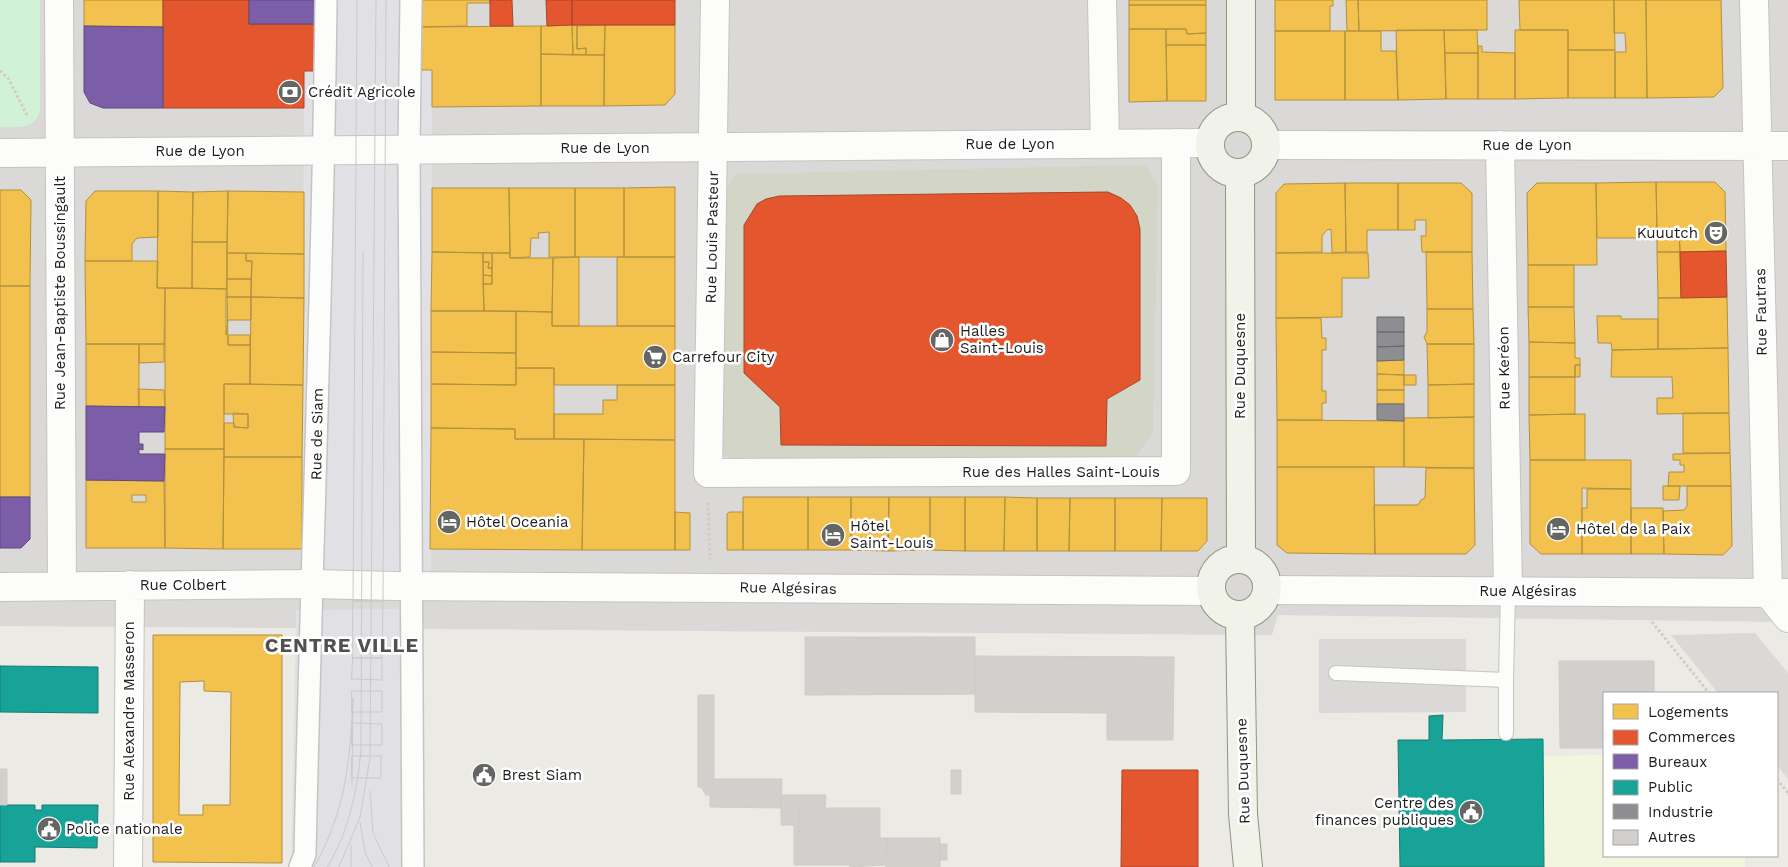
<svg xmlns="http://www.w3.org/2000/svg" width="1788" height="867" viewBox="0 0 1788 867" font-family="'Work Sans',sans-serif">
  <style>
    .residential { fill: #dad9d7 }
    .education { fill: #f3f6df }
    .construction { fill: #d3d5c7 }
    .park { fill: #d2f2d7 }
    .plaza { fill: #e1e0e4 }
    .homes { fill: #f2c14e; stroke: #b2903f; fill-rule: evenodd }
    .shops { fill: #e4572e; stroke: #a84629 }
    .offices { fill: #7b5ea7; stroke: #5f4a7e }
    .public { fill: #17a398; stroke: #197b73 }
    .industry { fill: #8d8d92; stroke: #6b6b6f }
    .building { fill: #d2d0cc; stroke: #ceccc7 }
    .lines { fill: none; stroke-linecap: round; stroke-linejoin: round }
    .service-casing { stroke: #c4c4c1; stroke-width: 16 }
    .pedestrian-casing { stroke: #c4c4c1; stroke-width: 24 }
    .minor-casing { stroke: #c4c4c1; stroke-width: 30 }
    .tertiary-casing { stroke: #c4c4c1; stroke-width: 30 }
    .secondary-casing { stroke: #90957d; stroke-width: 30 }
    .path { stroke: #d6c9c4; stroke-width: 3; stroke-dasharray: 2.5 2.5; stroke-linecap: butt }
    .service { stroke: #fcfcfb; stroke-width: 14 }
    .pedestrian { stroke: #fcfcfb; stroke-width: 21 }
    .minor { stroke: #fcfcfb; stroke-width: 28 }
    .tertiary { stroke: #fcfcfb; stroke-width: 28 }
    .secondary { stroke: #f1f2e9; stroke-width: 28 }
    .tram { stroke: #cacac9; stroke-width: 1 }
    .labels { text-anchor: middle; stroke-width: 5; stroke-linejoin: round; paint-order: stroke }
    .poi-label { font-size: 15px; fill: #1d1d1d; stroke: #fff; text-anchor: start }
    .street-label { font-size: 15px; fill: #1d1d1d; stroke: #fff }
    .district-label { font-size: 20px; font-weight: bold; letter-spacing: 1px; fill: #505050; stroke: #fff }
  </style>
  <rect width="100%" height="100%" fill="#ebeae5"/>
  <path class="residential" d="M0 0H1788V622L1278 615 1272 635 0 626Z
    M1755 633 1788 673V779L1777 765V693H1718L1671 635Z
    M1319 639H1466V712L1319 713Z"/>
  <path class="education" d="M1604 755V856H1745V867H1544L1543 756Z"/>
  <path class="construction" d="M1145 165 1158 185 1153 433 1133 460 738 463 723 454 722 197 735 174Z"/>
  <path class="park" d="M0 0H40V111C35 130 16 127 0 127Z"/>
  <path class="plaza" d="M319 0H420L419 70H432L431 572 302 574 304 71Z
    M402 609 405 867H291L296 610Z"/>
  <path class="homes" d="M84 0H163V27L84 26Z
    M420 0H490V3H467V26L419 27Z
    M1129 0H1206V5H1129Z
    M1275 0H1333V6H1330V31H1275Z
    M1346 0H1358L1359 31H1347Z
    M1358 0H1487V30L1359 31Z
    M1519 0H1614L1615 50H1568V30H1520Z
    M1614 0H1646L1647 98H1615V52H1626L1625 33H1614Z
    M1646 0H1721L1723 88 1714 97 1647 98Z
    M1129 5H1206V33L1187 34 1186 29H1129Z
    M572 25 573 55 541 54V26Z
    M572 25 577 26V49L586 48V55H573Z
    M605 25H675V94L665 105 604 106Z
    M605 25 604 55H586V48L577 49V26Z
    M541 26V106L432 107V70H419V27Z
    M1129 29H1166L1167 101 1129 102Z
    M1166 29H1186L1187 34 1206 33V45H1166Z
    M1396 30H1444L1446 99 1398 100Z
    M1444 30H1477L1478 53H1445Z
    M1515 30H1568V98L1515 99Z
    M1275 31H1345V100H1275Z
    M1345 31H1381V51H1396L1398 100H1345Z
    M1166 45H1206V101H1167Z
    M1478 46H1482V52L1515 53V99H1478Z
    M1568 50H1615V98H1568Z
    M1445 53H1478V99H1446Z
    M541 54 604 55V106H541Z
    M1656 182H1715L1725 192 1726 251 1680 252 1679 228 1657 229Z
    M1656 182 1657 238H1597L1596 183Z
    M1345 183H1398V230H1367V252H1346Z
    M1345 183 1346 252 1332 253 1331 229 1327 230 1322 236V252L1276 253V193L1284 184Z
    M1398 183H1461L1472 193V252H1422L1421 236H1426V220H1415V230H1398Z
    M1537 183H1596L1597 265H1528L1527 193Z
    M675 187V257H624V188Z
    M432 188H509L510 253 432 252Z
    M509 188H575V257H549V232L538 233 539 238H531L530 257 510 258Z
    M575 188H624V257H575Z
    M0 190H21L31 200 30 286H0Z
    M95 191H158V237L137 238 132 244V261H85L86 201Z
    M158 191 193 192 192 288H157Z
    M228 191 304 192V254L227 253Z
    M228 191 227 242H192L193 192Z
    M1679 228 1680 252H1657V229Z
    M192 242H227V289L192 288Z
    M432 252 483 253 484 311H431Z
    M1426 252H1472L1473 309H1427Z
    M1657 252H1680L1681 298H1658Z
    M227 253H246V261H252L251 279H227Z
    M246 253 304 254V298L251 297 252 261H246Z
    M483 253H492V268H488L489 262H483Z
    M492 253H510V258H553L552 312 484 311 483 284H492Z
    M1276 253H1368L1369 278H1342V317L1276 318Z
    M579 257V326H552L553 258Z
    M617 257H675V326H617Z
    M85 261H158L157 288H165L164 344H86Z
    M483 262H489L488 268H492V276L483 275Z
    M1528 265H1574V307H1528Z
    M483 275 492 276V284H483Z
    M227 279H251V297H226Z
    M0 286H30V497H0Z
    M165 288 227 289 228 345H250V384H224V449H165Z
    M226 297H251V320H228L226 335Z
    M251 297 304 298 303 385 250 384Z
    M1727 297 1728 348 1658 349V298Z
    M1528 307H1574L1575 343 1529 342Z
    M1427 309H1473L1474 344H1427L1424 337 1427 332Z
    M431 311H516V353L431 352Z
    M516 311 552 312V326H675V385H554V368H516Z
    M1597 316H1621V319H1658V349L1612 350 1611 343H1598Z
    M1276 318H1321L1322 338H1326V350H1322V391H1326V403H1322V420H1277Z
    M228 335H250V345H228Z
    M1529 342 1575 343V358H1580V365H1575V377H1529Z
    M86 344H139V407L86 406Z
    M139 344H164V362L139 363Z
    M1427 344H1474V384L1428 385Z
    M1728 348 1729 413 1657 414V398H1673L1672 377H1611L1612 350Z
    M431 352 516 353V385L431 384Z
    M1404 360V375L1377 374V361Z
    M1575 365H1580V377H1575Z
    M516 368H554V439H515V429L431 428V384L516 385Z
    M1377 374 1404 375V390H1377Z
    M1404 375H1416V385H1404Z
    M1529 377H1575V414L1529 415Z
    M224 384 303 385 302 457H224V423H234V427L248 428V414H224Z
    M1474 384V417L1428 418V385Z
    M617 385H675V440L554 439V414H603V400H617Z
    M138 389 164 390 165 407H139Z
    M1377 390H1404V404H1377Z
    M233 413 248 414V428L234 427Z
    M1683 413H1729L1730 453H1683Z
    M1585 414V460H1530L1529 415Z
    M1474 417V468L1404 467V418Z
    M1277 420 1404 421V467H1277Z
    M431 428 515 429V439H584L582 550 430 549Z
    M584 439 675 440V550H582Z
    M165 449H224L223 549 165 548Z
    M1730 453 1731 486H1668L1669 472H1684V465H1680V460H1673V454Z
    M224 457H302V549H223Z
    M1530 460H1631V489L1582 488V554H1541L1530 544Z
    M1277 467H1374L1375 554 1287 553 1277 545Z
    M1426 468H1474L1475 545 1466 554H1375L1374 505H1418L1421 500 1425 498Z
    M86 480 164 481 165 548H86ZM132 495H146V502H132Z
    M1663 486H1680L1679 500H1663Z
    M1687 486H1731L1732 546 1723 555 1664 554 1663 511 1684 510 1687 506Z
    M1587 489H1631V554H1582V508H1587Z
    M743 497H808V550H743Z
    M808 497H851V550H808Z
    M851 497H889L888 551 851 550Z
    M889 497H930V550L888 551Z
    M930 497H965V551L930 550Z
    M965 497H1005L1004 551H965Z
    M1005 497 1037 498V551H1004Z
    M1037 498H1070L1069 551H1037Z
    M1070 498H1115V551H1069Z
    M1115 498H1162L1161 551H1115Z
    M1162 498H1207V541L1198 551H1161Z
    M1631 508H1663L1664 554H1631Z
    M675 512 690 513V550H675Z
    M743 512V550H727V514L729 512Z
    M153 635H282V863L153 862ZM204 681V691L231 692 230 805H203V815H179L180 682Z"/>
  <path class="shops" d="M163 0H249V24H319V71H304V108H163Z
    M490 0H512L513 26H490Z
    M546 0H572V25L547 26Z
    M572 0H675V25H572Z
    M1108 192 1121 198 1130 205 1137 216 1140 229V380L1107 399 1106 446 781 445 780 407 744 373V225L757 204 766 199 779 196Z
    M1726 251 1727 297 1681 298 1680 252Z
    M1122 770H1198V867H1121Z"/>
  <path class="offices" d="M249 0H319V24H249Z
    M84 26 163 27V108H103L90 103 84 92Z
    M86 406 165 407 164 432H139V444H143V450L139 449V454H165L164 481 86 480Z
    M0 497H30V539L21 548H0Z"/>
  <path class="public" d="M0 666 98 667V713L0 712Z
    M1443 715 1442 740 1543 739 1544 867H1400L1398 740H1429V716Z
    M0 805H35V810H42V805H98L97 848 35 847V862H0Z"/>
  <path class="industry" d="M1377 317H1404V332H1377Z
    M1377 332H1404V346L1377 347Z
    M1404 346V360L1377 361V347Z
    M1377 404H1404V421L1377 420Z"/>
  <path class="building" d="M805 637H975V694L805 695Z
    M975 656 1174 657 1173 740H1107V713L975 712Z
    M1559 661H1654V693H1604V748H1560Z
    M698 695H714V779H782L781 808 710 807V795H706L701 787H698Z
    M0 769H7V805H0Z
    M951 770H961V794H951Z
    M781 795H826L825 808H799L798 865H794V825H781Z
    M799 808H880V838H887L885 865 850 867V865H798Z
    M887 838H940V867H886Z
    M940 844H947V860H940Z"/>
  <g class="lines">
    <g class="service-casing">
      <path id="service" d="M1336 673 1506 680 1508 591
        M1506 680V733"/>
    </g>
    <g class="pedestrian-casing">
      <path id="pedestrian" d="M411 0 409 149 413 867
        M300 867 305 854C311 569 323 285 326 0"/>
    </g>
    <g class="minor-casing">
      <path id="minor" d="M59 0 62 586
        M715 0 708 473 1176 471V143
        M1102 0 1105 144
        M1754 0 1768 593 1788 618
        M1267 145 1788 146
        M1500 145 1508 591
        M0 587 313 584 396 586 1211 591
        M1268 590 1787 593
        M128 867 130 585"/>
    </g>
    <g class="tertiary-casing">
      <path id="tertiary" d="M0 153 1210 143"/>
    </g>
    <g class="secondary-casing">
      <path id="secondary" d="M1241 116V0
        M1210 145a28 28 0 1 1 56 0a28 28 0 1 1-56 0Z
        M1240 174 1241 559
        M1211 587a28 28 0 1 1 56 0a28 28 0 1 1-56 0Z
        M1240 616 1243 814 1248 867"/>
    </g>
    <path class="path" d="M0 71 8 78 28 117
      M708 503 710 559
      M1652 622 1709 693
      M1777 779 1788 793"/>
    <use href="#service" class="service"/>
    <use href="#pedestrian" class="pedestrian"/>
    <use href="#minor" class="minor"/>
    <use href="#tertiary" class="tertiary"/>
    <use href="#secondary" class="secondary"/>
    <path class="tram" d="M357 0 353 601H383L386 0
      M353 601H383L382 658H353Z
      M353 658H382V680L352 679Z
      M352 691H382V712H352Z
      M352 723 382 724V745H352Z
      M352 756H381V778H352Z
      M370 791 373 833 389 867
      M360 822 365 852 372 867
      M314 867C346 811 350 761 353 698L352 785
      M327 867C349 832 357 791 361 750L363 252
      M339 867 360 817 370 758 376 0
      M351 867V845"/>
  </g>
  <defs>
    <g id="bank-disc" transform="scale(1.25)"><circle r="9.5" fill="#656563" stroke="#fff"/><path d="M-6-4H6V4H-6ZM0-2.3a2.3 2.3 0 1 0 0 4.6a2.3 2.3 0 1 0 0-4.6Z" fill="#fff"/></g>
    <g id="theatre-disc" transform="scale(1.25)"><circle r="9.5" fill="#656563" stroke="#fff"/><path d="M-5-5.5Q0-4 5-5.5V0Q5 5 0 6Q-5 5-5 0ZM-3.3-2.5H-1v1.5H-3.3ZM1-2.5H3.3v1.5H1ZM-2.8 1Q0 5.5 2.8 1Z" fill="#fff"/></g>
    <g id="shop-disc" transform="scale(1.25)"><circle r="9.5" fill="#656563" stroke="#fff"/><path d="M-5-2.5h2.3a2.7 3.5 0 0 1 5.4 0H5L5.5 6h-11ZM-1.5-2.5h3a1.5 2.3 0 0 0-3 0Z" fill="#fff"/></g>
    <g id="supermarket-disc" transform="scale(1.25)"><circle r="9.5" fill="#656563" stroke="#fff"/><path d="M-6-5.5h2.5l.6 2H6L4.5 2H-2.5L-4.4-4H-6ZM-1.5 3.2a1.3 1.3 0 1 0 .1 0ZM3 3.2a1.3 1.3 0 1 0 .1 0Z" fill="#fff"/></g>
    <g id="hotel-disc" transform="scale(1.25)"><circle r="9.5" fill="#656563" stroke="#fff"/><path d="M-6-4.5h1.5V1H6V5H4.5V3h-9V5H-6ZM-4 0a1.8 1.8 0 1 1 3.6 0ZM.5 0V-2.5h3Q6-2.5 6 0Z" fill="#fff"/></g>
    <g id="civic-disc" transform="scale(1.25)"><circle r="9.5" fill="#656563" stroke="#fff"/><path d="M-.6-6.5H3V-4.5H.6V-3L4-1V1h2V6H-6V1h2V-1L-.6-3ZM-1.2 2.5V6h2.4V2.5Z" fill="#fff"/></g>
  </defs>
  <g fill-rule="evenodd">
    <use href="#bank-disc" x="290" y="92"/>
    <use href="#theatre-disc" x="1716" y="233"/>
    <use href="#shop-disc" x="942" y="340"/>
    <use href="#supermarket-disc" x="655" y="357"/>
    <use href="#hotel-disc" x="449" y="522"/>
    <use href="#hotel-disc" x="1558" y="529"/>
    <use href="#hotel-disc" x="833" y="535"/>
    <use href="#civic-disc" x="484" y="775"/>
    <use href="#civic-disc" x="1471" y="812"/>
    <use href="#civic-disc" x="49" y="829"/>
  </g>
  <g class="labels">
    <g class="poi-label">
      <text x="308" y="97">Crédit Agricole</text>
      <text x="1698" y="238" text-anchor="end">Kuuutch</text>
      <text x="960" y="336">Halles<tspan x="960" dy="17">Saint-Louis</tspan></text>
      <text x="672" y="362">Carrefour City</text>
      <text x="466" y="527">Hôtel Oceania</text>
      <text x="850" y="531">Hôtel<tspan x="850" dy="17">Saint-Louis</tspan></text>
      <text x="1576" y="534">Hôtel de la Paix</text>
      <text x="502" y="780">Brest Siam</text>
      <text x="1454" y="808" text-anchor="end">Centre des<tspan x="1454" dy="17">finances publiques</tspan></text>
      <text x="66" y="834">Police nationale</text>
    </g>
    <g class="street-label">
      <text x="1010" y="149">Rue de Lyon</text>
      <text x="1527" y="150">Rue de Lyon</text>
      <text x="605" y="153">Rue de Lyon</text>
      <text x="200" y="156">Rue de Lyon</text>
      <text transform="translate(712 237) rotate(-89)" y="5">Rue Louis Pasteur</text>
      <text transform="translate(60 293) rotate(-90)" y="5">Rue Jean-Baptiste Boussingault</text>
      <text transform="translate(1761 312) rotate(-91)" y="5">Rue Fautras</text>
      <text transform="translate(1240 366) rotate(-90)" y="5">Rue Duquesne</text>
      <text transform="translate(1504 368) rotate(-91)" y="5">Rue Keréon</text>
      <text transform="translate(317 434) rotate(-89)" y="5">Rue de Siam</text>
      <text x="1061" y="477">Rue des Halles Saint-Louis</text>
      <text x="183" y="590">Rue Colbert</text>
      <text transform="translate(788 588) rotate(1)" y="5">Rue Algésiras</text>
      <text x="1528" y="596">Rue Algésiras</text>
      <text transform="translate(129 711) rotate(-90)" y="5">Rue Alexandre Masseron</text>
      <text transform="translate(1243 771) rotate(-92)" y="5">Rue Duquesne</text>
    </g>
    <g class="district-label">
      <text x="342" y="652">CENTRE VILLE</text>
    </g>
  </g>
  <rect x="1603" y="692" width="175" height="165" fill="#ffffff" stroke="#a5a5a5"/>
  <rect x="1613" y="704" width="25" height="15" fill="#f2c14e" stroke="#a5a5a5"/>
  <text x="1648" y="717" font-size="15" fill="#1d1d1d">Logements</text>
  <rect x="1613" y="730" width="25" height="15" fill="#e4572e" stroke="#a5a5a5"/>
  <text x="1648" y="742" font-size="15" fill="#1d1d1d">Commerces</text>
  <rect x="1613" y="754" width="25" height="15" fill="#7b5ea7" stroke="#a5a5a5"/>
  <text x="1648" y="767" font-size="15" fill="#1d1d1d">Bureaux</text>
  <rect x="1613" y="780" width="25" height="15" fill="#17a398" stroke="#a5a5a5"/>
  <text x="1648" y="792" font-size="15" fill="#1d1d1d">Public</text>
  <rect x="1613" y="804" width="25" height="15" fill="#8d8d92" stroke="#a5a5a5"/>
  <text x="1648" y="817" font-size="15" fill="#1d1d1d">Industrie</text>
  <rect x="1613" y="830" width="25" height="15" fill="#d2d0cc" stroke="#a5a5a5"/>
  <text x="1648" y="842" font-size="15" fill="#1d1d1d">Autres</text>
</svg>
